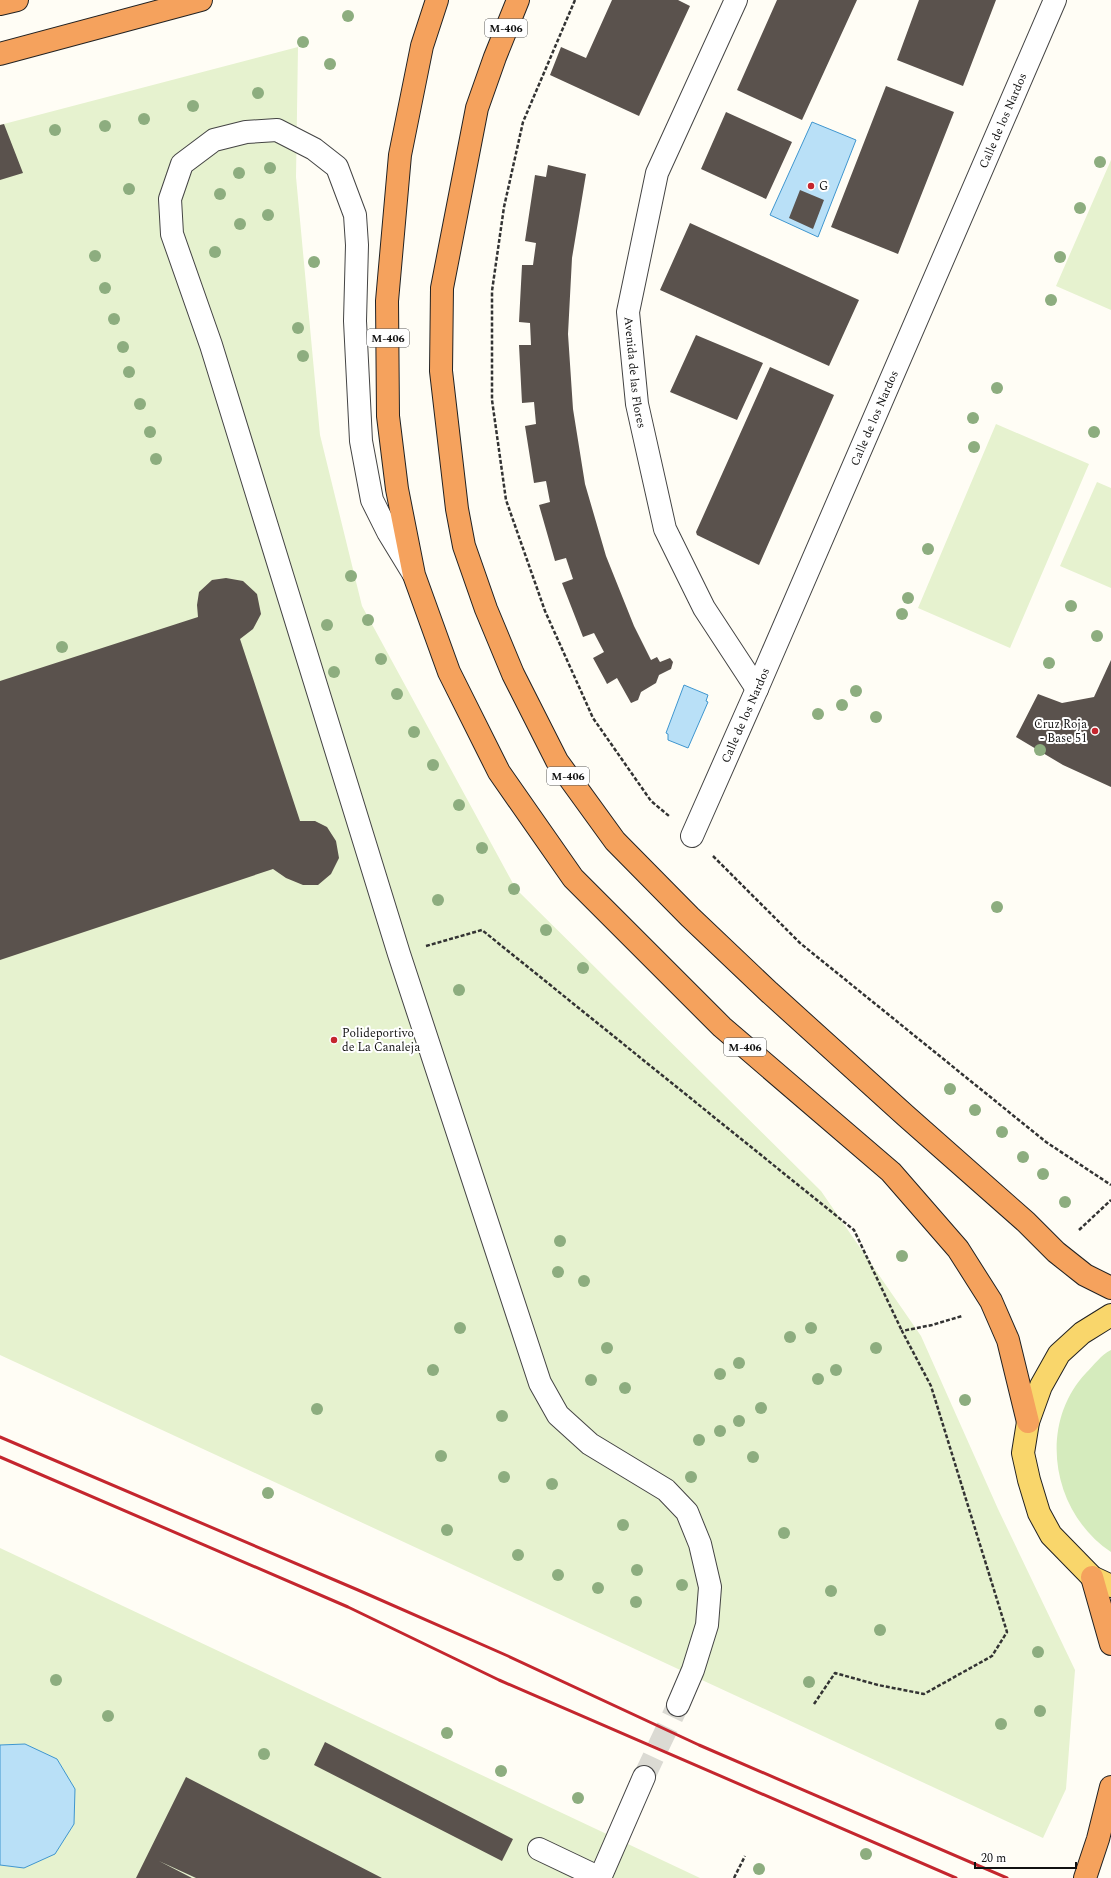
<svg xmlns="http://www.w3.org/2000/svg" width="1111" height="1878" viewBox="0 0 1111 1878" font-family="Spectral,serif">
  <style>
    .green { fill: #d5ebbd }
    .pitch { fill: #e6f2cf }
    .water { fill: #b9e0f7; stroke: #3f96cf }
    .building { fill: #5a524d }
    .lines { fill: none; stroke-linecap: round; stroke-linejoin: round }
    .minor-tunnel { stroke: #dbdad3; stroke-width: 22; stroke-dasharray: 22 11; stroke-linecap: butt }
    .minor-casing { stroke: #444; stroke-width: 24 }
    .major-casing { stroke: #222; stroke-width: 24 }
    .highway-casing { stroke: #222; stroke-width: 24 }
    .path { stroke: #333; stroke-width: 2.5; stroke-dasharray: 4 2; stroke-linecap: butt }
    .minor { stroke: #fff; stroke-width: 22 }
    .major { stroke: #f9d66b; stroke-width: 22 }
    .highway { stroke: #f5a25d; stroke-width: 22 }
    .rail { stroke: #c4262e; stroke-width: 3 }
    .tree { fill: #8dad7f }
    .poi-dot { fill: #c4262e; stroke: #fff; stroke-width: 1.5 }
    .labels { text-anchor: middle; stroke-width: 4; stroke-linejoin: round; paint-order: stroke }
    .shield { fill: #fff; stroke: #585858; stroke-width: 1 }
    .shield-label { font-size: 11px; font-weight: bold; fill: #111 }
    .street-label { font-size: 12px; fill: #111; stroke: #fff }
    .poi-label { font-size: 12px; fill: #111; stroke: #fff; text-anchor: start }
  </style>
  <rect width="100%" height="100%" fill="#fffdf5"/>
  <path class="green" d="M1111 1350V1552C1052 1513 1037 1425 1086 1373 1094 1365 1101 1355 1111 1350Z"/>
  <path class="pitch" d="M298 47 296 177 320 435 362 606 516 889 821 1191 921 1336 998 1509 1075 1670 1066 1789 1043 1838 0 1355V125Z
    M1111 160V310L1056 286Z
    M996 424 1089 464 1010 648 918 608Z
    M1097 482 1111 488V588L1060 566Z
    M0 1548 700 1878H0Z"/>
  <path class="water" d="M812 122 856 140 818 237 770 215Z
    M684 685 708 695 706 701 708 702 688 748 668 740V734L666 733Z
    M25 1744 57 1759 75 1789 74 1824 55 1854 24 1868 0 1865V1745Z"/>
  <path class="building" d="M612 0H678L690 6 639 116 550 75 561 47 586 58Z
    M777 0H857L802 120 737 90Z
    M919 0H996L963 86 897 60Z
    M886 86 954 112 898 254 831 227Z
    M726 112 792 142 766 199 701 169Z
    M4 124 23 173 0 180V125Z
    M548 165 586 174 572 258 568 334 573 409 585 484 606 556 634 626 651 660 657 657 660 662 670 658 673 662 671 669 659 675 656 683 641 692 638 700 631 703 617 678 607 684 605 680 593 658 604 652 594 633 583 637 562 583 573 579 566 558 555 561 539 505 550 502 546 481 534 483 525 426 536 424 534 402 522 403 519 345H531L530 323 519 322 522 265H533L536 243 525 241 535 175 546 177Z
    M800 190 824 200 813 229 789 218Z
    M690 223 859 300 829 366 660 290Z
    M696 335 763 363 737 420 670 392Z
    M770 367 834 395 759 565 697 535 696 532Z
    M226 578 243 581 257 594 261 614 253 629 240 639 300 821H315L327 827 336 841 339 858 331 874 318 885H303L286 878 273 869 0 960V681L198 617 197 605 199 592 212 580Z
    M1111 660V787L1063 765 1016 737 1038 694 1062 703 1094 697Z
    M325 1742 513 1839 502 1861 314 1765Z
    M186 1777 382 1878H196L159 1861 192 1878H136Z"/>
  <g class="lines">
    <path class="minor-tunnel" d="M644 1777 678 1705"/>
    <g class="minor-casing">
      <g id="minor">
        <path id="s1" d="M736 0 657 173 628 312 637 404 665 529 704 608 757 689"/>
        <path d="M413 573 388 532 372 500 361 441 355 321 357 245 355 215 337 167 314 149 277 130 246 132 214 140 182 164 170 199 172 234 211 345 399 954 540 1383 558 1415 590 1444 666 1490 687 1512 700 1544 710 1587 707 1625 693 1670 678 1705"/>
        <path id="s2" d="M692 836 757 689 1055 0"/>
        <path d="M539 1849 600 1878"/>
        <path d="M600 1878 644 1777"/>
      </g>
    </g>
    <g class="major-casing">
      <path id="major" d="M1111 1315 1082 1333 1059 1354 1041 1386 1028 1422 1023 1453 1029 1480 1039 1513 1051 1535 1092 1577 1111 1586"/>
    </g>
    <g class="highway-casing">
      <path id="highway" d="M437 0 422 46 400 155 387 301 388 416 397 489 414 575 449 672 499 772 573 878 722 1027 891 1172 958 1249 991 1301 1008 1340 1028 1422
        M518 0 495 57 477 108 442 288 441 371 457 509 464 546 486 609 513 674 557 761 615 841 690 917 769 992 906 1116 1026 1222 1056 1252 1085 1275 1111 1288
        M0 4 17 0
        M0 54 201 0
        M1092 1577 1111 1644
        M1085 1878 1098 1839 1111 1787"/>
    </g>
    <path class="path" d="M575 0 523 122 504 207 492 291V400L506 500 545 611 593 718 651 801 669 816
      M713 856 800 943 1046 1142 1111 1185
      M426 946 482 930 854 1230 902 1331
      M1079 1230 1111 1200
      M814 1704 835 1673 878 1685 924 1694 992 1656 1007 1632 931 1386 902 1331 932 1325 962 1316
      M734 1878 745 1856"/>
    <use href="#minor" class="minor"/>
    <use href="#major" class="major"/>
    <use href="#highway" class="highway"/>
    <path class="rail" d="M0 1437 358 1590 508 1656 699 1745 1007 1878
      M0 1457 348 1607 499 1680 956 1878"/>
  </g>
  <g class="tree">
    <circle cx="348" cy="16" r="6"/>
    <circle cx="303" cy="42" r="6"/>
    <circle cx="330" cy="64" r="6"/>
    <circle cx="258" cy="93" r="6"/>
    <circle cx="193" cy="106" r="6"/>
    <circle cx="144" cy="119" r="6"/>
    <circle cx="105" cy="126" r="6"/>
    <circle cx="55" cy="130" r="6"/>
    <circle cx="1100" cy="162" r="6"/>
    <circle cx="270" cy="168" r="6"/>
    <circle cx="239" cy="173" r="6"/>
    <circle cx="129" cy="189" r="6"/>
    <circle cx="220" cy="194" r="6"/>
    <circle cx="1080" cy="208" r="6"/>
    <circle cx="268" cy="215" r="6"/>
    <circle cx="240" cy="224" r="6"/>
    <circle cx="215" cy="252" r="6"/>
    <circle cx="95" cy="256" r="6"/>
    <circle cx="1060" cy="257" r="6"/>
    <circle cx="314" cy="262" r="6"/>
    <circle cx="105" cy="288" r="6"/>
    <circle cx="1051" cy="300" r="6"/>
    <circle cx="114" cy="319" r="6"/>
    <circle cx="298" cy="328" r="6"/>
    <circle cx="123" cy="347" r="6"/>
    <circle cx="303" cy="356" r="6"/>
    <circle cx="129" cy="372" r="6"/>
    <circle cx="997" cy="388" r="6"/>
    <circle cx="140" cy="404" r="6"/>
    <circle cx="973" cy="418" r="6"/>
    <circle cx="150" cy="432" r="6"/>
    <circle cx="1094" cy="432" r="6"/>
    <circle cx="974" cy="447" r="6"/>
    <circle cx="156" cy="459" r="6"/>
    <circle cx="928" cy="549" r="6"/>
    <circle cx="351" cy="576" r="6"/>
    <circle cx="908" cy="598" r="6"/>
    <circle cx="1071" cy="606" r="6"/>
    <circle cx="902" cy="614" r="6"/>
    <circle cx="368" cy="620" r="6"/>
    <circle cx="327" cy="625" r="6"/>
    <circle cx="1097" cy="636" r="6"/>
    <circle cx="62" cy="647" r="6"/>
    <circle cx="381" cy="659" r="6"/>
    <circle cx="1049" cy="663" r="6"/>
    <circle cx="334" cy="672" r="6"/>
    <circle cx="856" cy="691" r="6"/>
    <circle cx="397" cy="694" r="6"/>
    <circle cx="842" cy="705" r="6"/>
    <circle cx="818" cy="714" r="6"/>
    <circle cx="876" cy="717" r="6"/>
    <circle cx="414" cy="732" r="6"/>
    <circle cx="1040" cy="750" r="6"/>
    <circle cx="433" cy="765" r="6"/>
    <circle cx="459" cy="805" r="6"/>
    <circle cx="482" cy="848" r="6"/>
    <circle cx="514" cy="889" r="6"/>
    <circle cx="438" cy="900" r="6"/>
    <circle cx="997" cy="907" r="6"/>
    <circle cx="546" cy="930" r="6"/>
    <circle cx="583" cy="968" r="6"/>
    <circle cx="459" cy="990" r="6"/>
    <circle cx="950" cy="1089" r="6"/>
    <circle cx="975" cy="1110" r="6"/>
    <circle cx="1002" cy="1132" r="6"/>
    <circle cx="1023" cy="1157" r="6"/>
    <circle cx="1043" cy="1174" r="6"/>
    <circle cx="1065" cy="1202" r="6"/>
    <circle cx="560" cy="1241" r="6"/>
    <circle cx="902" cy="1256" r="6"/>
    <circle cx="558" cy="1272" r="6"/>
    <circle cx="584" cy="1281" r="6"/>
    <circle cx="460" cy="1328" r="6"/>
    <circle cx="811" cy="1328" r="6"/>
    <circle cx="790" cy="1337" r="6"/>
    <circle cx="607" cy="1348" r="6"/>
    <circle cx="876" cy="1348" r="6"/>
    <circle cx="739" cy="1363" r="6"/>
    <circle cx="433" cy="1370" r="6"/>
    <circle cx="836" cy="1370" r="6"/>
    <circle cx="720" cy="1374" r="6"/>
    <circle cx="818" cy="1379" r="6"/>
    <circle cx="591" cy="1380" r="6"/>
    <circle cx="625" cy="1388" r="6"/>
    <circle cx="965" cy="1400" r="6"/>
    <circle cx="761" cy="1408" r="6"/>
    <circle cx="317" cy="1409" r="6"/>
    <circle cx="502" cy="1416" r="6"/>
    <circle cx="739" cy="1421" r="6"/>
    <circle cx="720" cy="1431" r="6"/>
    <circle cx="699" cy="1440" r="6"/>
    <circle cx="441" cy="1456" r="6"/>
    <circle cx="753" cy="1457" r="6"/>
    <circle cx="504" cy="1477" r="6"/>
    <circle cx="691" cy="1477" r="6"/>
    <circle cx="552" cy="1484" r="6"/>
    <circle cx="268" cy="1493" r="6"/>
    <circle cx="623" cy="1525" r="6"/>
    <circle cx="447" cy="1530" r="6"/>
    <circle cx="784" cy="1533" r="6"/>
    <circle cx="518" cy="1555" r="6"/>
    <circle cx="637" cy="1570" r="6"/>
    <circle cx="558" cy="1575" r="6"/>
    <circle cx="682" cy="1585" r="6"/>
    <circle cx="598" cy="1588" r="6"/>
    <circle cx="831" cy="1591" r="6"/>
    <circle cx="636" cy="1602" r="6"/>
    <circle cx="880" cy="1630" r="6"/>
    <circle cx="1038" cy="1652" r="6"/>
    <circle cx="56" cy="1680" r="6"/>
    <circle cx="809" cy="1682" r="6"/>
    <circle cx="1040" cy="1711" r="6"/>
    <circle cx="108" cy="1716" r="6"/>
    <circle cx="1001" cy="1724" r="6"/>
    <circle cx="447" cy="1733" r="6"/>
    <circle cx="264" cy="1754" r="6"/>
    <circle cx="501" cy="1771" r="6"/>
    <circle cx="578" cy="1798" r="6"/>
    <circle cx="866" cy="1854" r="6"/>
    <circle cx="759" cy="1869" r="6"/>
  </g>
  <g class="poi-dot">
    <circle cx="811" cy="186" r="4"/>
    <circle cx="1095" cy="731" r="4"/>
    <circle cx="334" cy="1040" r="4"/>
  </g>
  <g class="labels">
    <g class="shield">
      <rect x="485" y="19" width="42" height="18" rx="3"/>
      <rect x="367" y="329" width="42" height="18" rx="3"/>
      <rect x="547" y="767" width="42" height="18" rx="3"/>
      <rect x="724" y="1038" width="42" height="18" rx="3"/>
    </g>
    <g class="shield-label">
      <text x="506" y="32">M-406</text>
      <text x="388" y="342">M-406</text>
      <text x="568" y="780">M-406</text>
      <text x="745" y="1051">M-406</text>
    </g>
    <g class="street-label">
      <text dy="4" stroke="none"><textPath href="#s2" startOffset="780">Calle de los Nardos</textPath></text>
      <text dy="4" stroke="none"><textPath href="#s1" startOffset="393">Avenida de las Flores</textPath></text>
      <text dy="4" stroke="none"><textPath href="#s2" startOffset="456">Calle de los Nardos</textPath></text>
      <text dy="4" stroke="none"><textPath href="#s2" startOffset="132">Calle de los Nardos</textPath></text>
    </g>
    <g class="poi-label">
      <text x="819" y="190">G</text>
      <text x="1087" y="728" text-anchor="end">Cruz Roja<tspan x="1087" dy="14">- Base 51</tspan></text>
      <text x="342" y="1037">Polideportivo<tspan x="342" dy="14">de La Canaleja</tspan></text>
    </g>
  </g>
  <path d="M975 1862v6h101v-6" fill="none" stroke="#111111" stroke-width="2"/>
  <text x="981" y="1862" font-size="12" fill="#111111" stroke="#ffffff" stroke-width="3" paint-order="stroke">20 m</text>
</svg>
